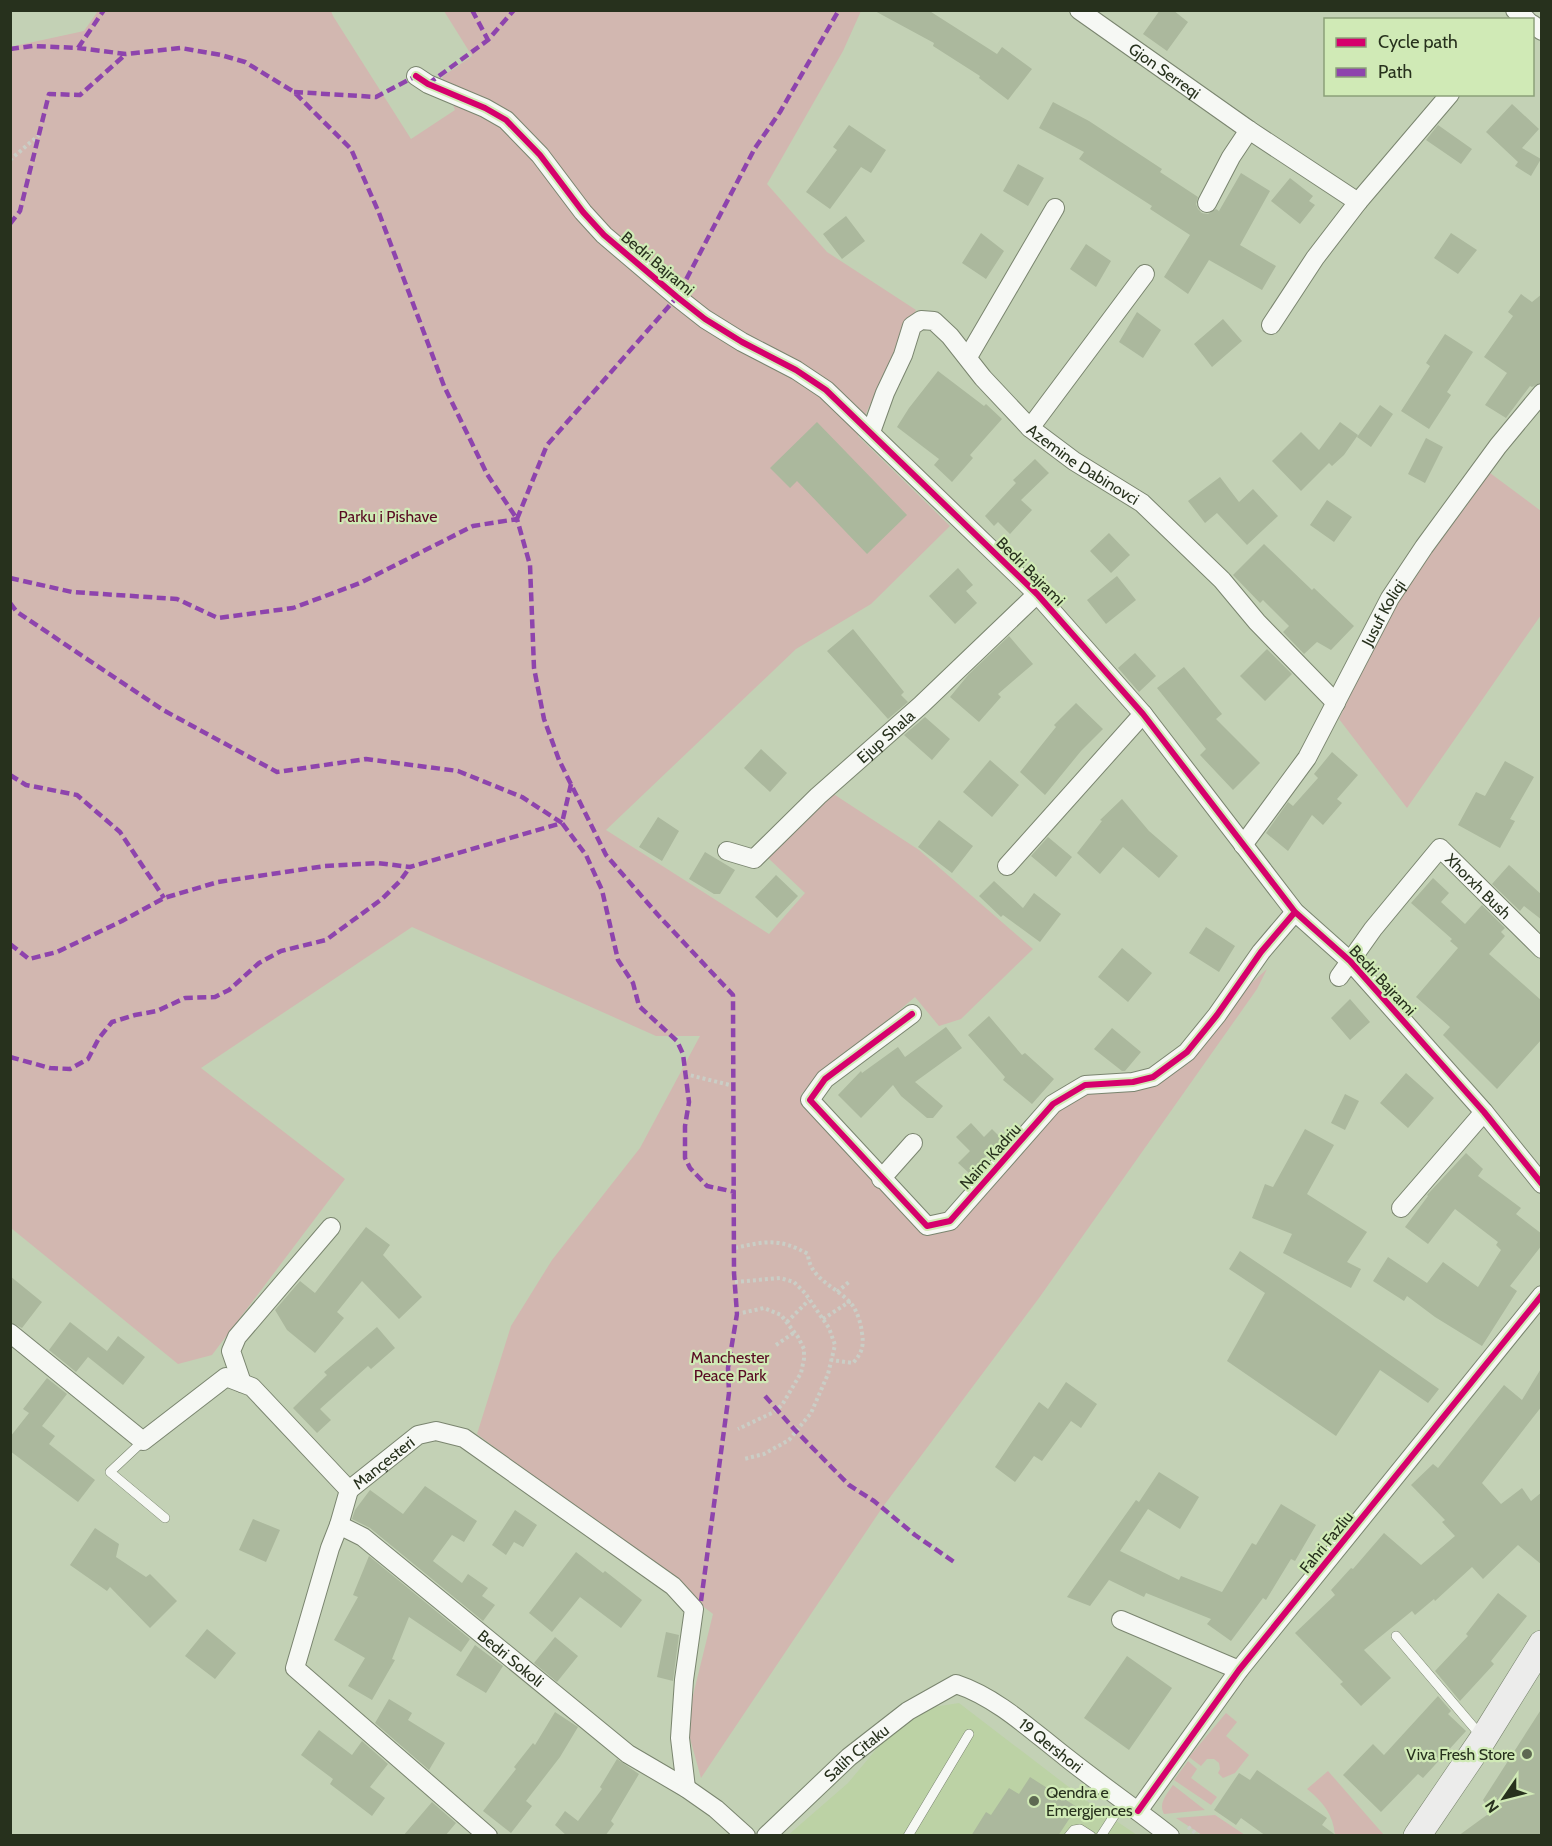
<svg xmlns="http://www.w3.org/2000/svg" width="1552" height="1846" viewBox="0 0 1552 1846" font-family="Cabin,sans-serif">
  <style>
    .built { fill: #bcd2a5 }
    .green { fill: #d2b7b0 }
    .building { fill: #abb89d }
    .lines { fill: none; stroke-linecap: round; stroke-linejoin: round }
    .lane-casing { stroke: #7a856f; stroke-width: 10 }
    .street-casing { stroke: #7a856f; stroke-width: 20 }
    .secondary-casing { stroke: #7a856f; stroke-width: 28 }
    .path { stroke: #cacec6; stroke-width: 4; stroke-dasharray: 3 3; stroke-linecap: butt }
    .lane { stroke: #f6f8f4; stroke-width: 9 }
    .street { stroke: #f6f8f4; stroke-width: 18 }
    .secondary { stroke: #ececeb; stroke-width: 27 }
    .quiet { stroke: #8e44ad; stroke-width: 4.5; stroke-dasharray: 9 4.5; stroke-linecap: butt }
    .cycleway-casing { stroke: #d0eab6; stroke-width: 10 }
    .cycleway { stroke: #d6006c; stroke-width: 6 }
    .poi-dot { fill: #5e6952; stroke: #d0eab6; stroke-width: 2 }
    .labels { text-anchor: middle; stroke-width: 4.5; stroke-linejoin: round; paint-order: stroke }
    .street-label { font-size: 16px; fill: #27311d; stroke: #d0eab6 }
    .park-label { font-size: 16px; fill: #590b23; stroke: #d0eab6 }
    .poi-label { font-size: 16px; fill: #27311d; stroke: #d0eab6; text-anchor: end }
  </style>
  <rect width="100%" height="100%" fill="#c3d1b5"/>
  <path class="built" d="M959 1703 1091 1804 1137 1835 787 1836 848 1783 908 1711Z"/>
  <path class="green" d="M98 11H331L333 16 411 139 455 110 442 77 472 56 444 11H861L843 51 767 184 827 252 916 310 867 411 858 436 950 526 871 604 796 649 606 830 769 934 805 893 766 856 832 793 919 850 1033 949 961 1019 939 1026 915 997 801 1094 925 1231 954 1229 1026 1148 1058 1107 1080 1095 1152 1084 1246 988 1267 969 1257 989 1039 1298 882 1508 701 1778 686 1724 713 1614 477 1434 511 1326 552 1260 640 1148 700 1036H656L412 927 201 1068 345 1179 212 1355 178 1364 11 1228 10 47 84 31Z
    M1490 473 1541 511V615L1407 808 1339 719 1397 594Z
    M1226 1713 1237 1722 1226 1736 1249 1755 1235 1773 1223 1778 1218 1773 1220 1769 1219 1763 1214 1759H1207L1201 1766 1189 1757Z
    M1188 1761 1197 1769 1191 1778 1217 1797 1211 1805 1174 1780Z
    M1328 1771 1384 1835H1335C1333 1814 1323 1802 1307 1789Z
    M1173 1785 1205 1810 1164 1814C1158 1803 1167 1794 1173 1785Z
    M1215 1815 1245 1835H1202L1176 1818Z"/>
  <path class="building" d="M873 10H928L997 54 1002 47 1032 69 1008 100 979 78 980 76 933 46 934 43Z
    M1160 10H1173L1188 22 1167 51 1143 34Z
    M1053 102 1089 121 1162 169 1160 172 1198 197 1196 204 1198 209 1202 213 1208 214 1216 209 1219 211 1241 173 1270 191 1240 245 1276 266 1262 290 1209 260 1188 294 1164 277 1190 235 1150 209 1152 206 1079 159 1084 152 1039 128Z
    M1512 104 1539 129 1522 148 1541 159 1531 176 1515 166 1518 162 1486 132Z
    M849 125 886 150 871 173 861 167 830 209 806 192 837 150 833 147Z
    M1438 125 1472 149 1461 164 1426 140Z
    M1018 164 1044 178 1028 206 1003 191Z
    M1290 178 1313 196 1309 201 1315 205 1300 224 1271 201Z
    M846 216 865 241 842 259 823 234Z
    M981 233 1004 251 986 279 962 263Z
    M1451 233 1477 250 1458 274 1434 258Z
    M1086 244 1111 261 1096 287 1070 269Z
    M1521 294 1532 302 1542 294V382L1532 387 1530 386 1506 418 1485 405 1507 373 1484 357 1513 316 1508 312Z
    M1137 312 1161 330 1143 358 1119 342Z
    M1223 319 1242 341 1212 367 1194 344Z
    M1445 334 1473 352 1447 392 1451 395 1429 429 1401 411 1430 366 1426 363Z
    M938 371 984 406 986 404 1002 419 970 455 973 458 952 482 934 465 939 459 897 427 909 408Z
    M1380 405 1393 414 1371 447 1357 437Z
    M817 422 907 515 867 554 797 481 790 488 770 468Z
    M1340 422 1358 435 1344 455 1332 466 1329 463 1301 491 1272 461 1301 432 1319 450Z
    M1426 438 1443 447 1425 483 1408 474Z
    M1035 459 1049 473 1021 500 1032 510 1010 534 998 522 994 526 985 516 1016 483 1013 480Z
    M1220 477 1239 502 1253 489 1278 516 1247 545 1217 513 1205 523 1188 501Z
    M1327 500 1352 517 1334 542 1310 525Z
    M1109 533 1130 555 1111 573 1090 551Z
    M1264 544 1312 590 1314 588 1354 626 1331 650 1317 642 1304 654 1283 632 1289 626 1263 600 1260 603 1233 575Z
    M958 568 973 585 966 591 977 603 955 624 929 596Z
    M1117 576 1136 600 1106 624 1087 600Z
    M853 629 904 692 901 695 908 702 888 719 827 651Z
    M1009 636 1033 664 998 694 1001 697 979 722 950 697 969 674Z
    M1267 649 1292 674 1265 701 1240 676Z
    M1135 653 1156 676 1139 692 1118 668Z
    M1184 667 1222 714 1216 719 1260 763 1233 790 1200 755 1206 749 1157 688Z
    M1076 703 1103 729 1081 751 1045 795 1020 772 1056 727 1054 725Z
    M925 717 950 739 932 760 904 735Z
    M761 749 787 773 770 792 744 768Z
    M1332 752 1358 775 1337 799 1342 803 1323 825 1312 815 1288 851 1266 833 1288 802 1293 806 1318 778 1314 774Z
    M990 760 1019 785 992 817 963 792Z
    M1505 761 1534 777 1510 819 1515 821 1500 848 1458 825 1476 792 1485 796Z
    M1122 799 1149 831 1178 856 1159 878 1123 847 1100 874 1077 853 1102 821 1100 820Z
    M658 817 679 831 662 861 639 847Z
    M939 820 973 846 952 873 918 847Z
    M1048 837 1072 857 1056 877 1031 856Z
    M705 852 735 870 720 894H714L689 879Z
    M1509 865 1542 895V920L1524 906 1520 911 1492 884Z
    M776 875 798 896 777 918 755 897Z
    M1433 878 1449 893 1441 902 1465 924 1482 905 1505 928 1501 932 1505 936 1489 954 1542 1001V1039L1497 1089 1443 1035 1450 1027 1416 997 1458 948 1450 941 1452 939 1411 903Z
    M994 881 1023 908 1034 893 1061 914 1040 942 1003 915 1001 917 979 896Z
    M1206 927 1235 946 1219 972 1189 953Z
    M1122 948 1152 973 1128 1002 1098 977Z
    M1350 999 1370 1022 1350 1040 1331 1018Z
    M989 1016 1022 1055 1025 1053 1054 1079 1032 1104 1003 1080 1005 1077 968 1035Z
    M946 1027 962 1048 915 1082 943 1106 933 1118H927L901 1096 893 1085 861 1118 838 1095 861 1071 862 1073 898 1047 905 1057Z
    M1112 1028 1141 1052 1125 1071H1122L1094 1049Z
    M1406 1073 1434 1098 1408 1128 1380 1103Z
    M1345 1094 1359 1101 1345 1130 1331 1123Z
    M971 1123 984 1137 992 1129 1003 1140 969 1173 958 1163 970 1151 956 1137Z
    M1305 1129 1334 1145 1307 1194 1367 1232 1347 1262 1361 1269 1351 1288 1283 1253 1292 1234 1252 1218 1265 1184 1273 1187Z
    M1466 1153 1483 1169 1478 1176 1521 1208 1516 1214 1542 1234V1245L1510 1286 1517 1291 1482 1346 1435 1317 1407 1296 1404 1301 1373 1281 1388 1257 1427 1283 1443 1262 1478 1287 1501 1250 1496 1245 1498 1242 1455 1209 1428 1244 1405 1227 1428 1196 1427 1195Z
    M366 1227 390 1245 383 1255 422 1297 399 1319 362 1281 337 1312 344 1318 315 1353 287 1330 275 1310 300 1281 315 1293Z
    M1240 1251 1280 1278 1439 1389 1428 1403 1380 1370 1336 1436 1227 1361 1265 1293 1229 1269Z
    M10 1276 42 1302 22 1328 10 1322Z
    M70 1322 107 1351 118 1336 145 1357 123 1385 88 1357 76 1372 49 1350Z
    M377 1327 395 1348 371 1369 368 1366 320 1409 331 1420 317 1433 293 1408 327 1375 324 1372Z
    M1542 1367V1406L1482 1483 1501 1504 1522 1488 1531 1501 1542 1492V1565L1518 1545 1483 1579 1472 1567 1435 1601 1434 1599 1415 1615 1412 1611 1364 1650 1391 1678 1361 1706 1340 1684 1343 1682 1295 1633 1335 1595 1331 1590 1351 1568 1353 1569 1384 1533 1421 1565 1455 1536 1442 1522 1445 1520 1411 1485 1433 1464 1438 1468 1504 1385 1522 1400Z
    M47 1378 67 1394 42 1426 55 1436 49 1444 95 1480 78 1502 10 1451V1437L29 1413 23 1409Z
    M1066 1382 1097 1404 1081 1428 1071 1421 1042 1461 1034 1456 1015 1482 995 1467 1039 1402 1048 1409Z
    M1159 1472 1199 1497 1180 1529 1148 1509 1120 1551 1179 1580 1181 1576 1222 1592 1252 1543 1256 1545 1281 1504 1316 1525 1295 1561 1291 1559 1266 1600 1263 1598 1231 1641 1207 1624 1211 1619 1146 1593 1144 1597 1109 1580 1090 1606 1067 1597 1136 1500 1139 1502Z
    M425 1486 477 1521 464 1542 452 1535 433 1561 462 1583 468 1574 488 1588 482 1596 495 1605 483 1621 370 1528 352 1519 355 1510 370 1490 403 1514Z
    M515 1510 537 1525 523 1547 514 1542 506 1555 492 1545Z
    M253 1519 280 1530 266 1562 239 1550Z
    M95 1528 119 1544 116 1557 146 1577 150 1574 177 1601 150 1628 110 1587 107 1591 70 1565Z
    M576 1552 603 1573 605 1571 642 1600 621 1628 580 1597 552 1632 529 1613Z
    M369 1556 470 1639 461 1652 409 1617 392 1659 395 1660 372 1700 348 1686 365 1658 334 1640 358 1597 353 1595Z
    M1498 1593 1527 1616 1491 1661 1494 1664 1460 1701 1435 1671 1468 1636 1466 1634Z
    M207 1629 236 1653 215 1679 185 1656Z
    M666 1632 679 1635 673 1681 657 1677Z
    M555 1637 578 1656 557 1682 534 1663Z
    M475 1645 503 1666 486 1693 456 1675Z
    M1127 1656 1172 1688 1129 1750 1084 1718Z
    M1438 1696 1451 1711 1448 1714 1466 1731 1423 1778 1418 1774 1381 1812 1343 1775 1373 1744 1384 1755Z
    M389 1699 412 1713 408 1720 445 1743 429 1770 375 1723Z
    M1542 1708V1836H1458L1491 1812 1483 1800Z
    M555 1712 578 1727 560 1757 526 1801 532 1806 511 1833 483 1811 516 1769 514 1767 533 1743 535 1745Z
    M319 1730 352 1755 362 1741 388 1764 370 1787 385 1798 372 1816 330 1784 333 1779 301 1755Z
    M617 1759 639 1774 611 1821 614 1824 605 1836H567L555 1825 565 1811 578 1821 602 1789 600 1787Z
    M1257 1770 1327 1818 1322 1825 1337 1836H1266L1241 1818 1236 1825 1214 1810 1239 1773 1250 1780Z
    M1030 1777 1077 1807 1058 1836H971L986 1812 991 1815 1009 1788 1019 1794Z
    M432 1802 456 1823 445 1836H403Z"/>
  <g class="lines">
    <g class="lane-casing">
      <path id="lane" d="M143 1441 110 1472 165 1518
        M1396 1636 1482 1737
        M908 1836 969 1734
        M1069 1836 1074 1830 1080 1829 1091 1836
        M1101 1836 1123 1802"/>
    </g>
    <g class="street-casing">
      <g id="street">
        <path id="s1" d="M1079 10 1249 130 1358 202"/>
        <path d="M1515 10 1527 20"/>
        <path d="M1532 24 1542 31"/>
        <path d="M416 76 428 84 485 108 506 120 540 155 583 212 604 235 677 297 705 319 742 342 796 370 826 390 1037 594 1143 714 1295 912 1350 961 1484 1112 1542 1184"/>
        <path d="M1207 203 1231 157 1249 130"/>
        <path d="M1271 325 1315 258 1358 202 1450 94"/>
        <path d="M968 357 1055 208"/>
        <path d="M1030 428 1145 274"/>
        <path id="s2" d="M871 432 885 393 903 355 912 326 921 320 934 321 950 336 983 378 1030 428 1074 461 1142 503 1222 580 1257 622 1336 703"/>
        <path id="s3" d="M1243 845 1307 758 1390 598 1424 547 1498 446 1542 393"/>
        <path id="s4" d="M727 851 754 859 818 796 921 705 1037 594"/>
        <path d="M1007 866 1143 714"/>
        <path id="s5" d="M1339 977 1373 929 1440 848 1542 949"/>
        <path d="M912 1014 825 1079 810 1100 927 1226 950 1221 1053 1104 1085 1085 1133 1082 1153 1077 1187 1052 1217 1015 1261 952 1295 912"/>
        <path d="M881 1179 913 1143"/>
        <path d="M1401 1208 1484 1112"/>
        <path d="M10 1333 143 1441 226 1377 252 1387 349 1490"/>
        <path d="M242 1383 231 1351 237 1337 331 1227"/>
        <path id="s6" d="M349 1490 418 1435 436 1431 464 1438 673 1586 694 1609 684 1680 680 1738 686 1788"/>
        <path d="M349 1490 339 1525 330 1548 295 1668 488 1836"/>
        <path id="s7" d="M339 1525 363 1537 628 1754 686 1788 716 1809 746 1836"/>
        <path d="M1121 1620 1239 1670"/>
        <path d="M1138 1811 1239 1670 1542 1295"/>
        <path id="s8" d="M766 1836 849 1757 908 1711 956 1684C998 1698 1032 1731 1067 1758 1101 1785 1136 1809 1170 1836"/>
      </g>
    </g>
    <g class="secondary-casing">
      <path id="secondary" d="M1417 1836 1483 1739 1542 1644"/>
    </g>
    <path class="path" d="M10 160 39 135
      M685 1074 734 1086
      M735 1248C765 1241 780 1238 808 1254 809 1280 840 1288 853 1306 858 1314 861 1324 862 1333 864 1346 862 1353 853 1363L831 1360
      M735 1282 780 1278 794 1282 805 1293 829 1328 835 1345 828 1374 811 1413 789 1440 764 1454 744 1459
      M837 1292 849 1282
      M737 1314 764 1308 781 1315 798 1337 804 1349V1359L801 1373 782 1405 772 1413 738 1429
      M823 1319 849 1302 847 1301
      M787 1322 809 1300
      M776 1345 795 1332
      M1188 1827 1199 1836"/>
    <use href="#lane" class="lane"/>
    <use href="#street" class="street"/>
    <use href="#secondary" class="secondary"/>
    <path class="quiet" d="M472 10 488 40
      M78 48 104 10
      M10 49 33 46 78 48 126 54 181 48 221 55 245 62 294 92 351 149 379 213 444 386 487 474 517 519
      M428 84 488 40 514 10
      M294 92 376 97 416 76
      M10 224 20 211 49 94 80 95 126 54
      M517 519 547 445 677 297 755 148 780 112 839 10
      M10 578 72 592 177 599 218 618 293 608 360 583 473 526 517 519 530 565 534 668 544 719 559 760 606 855 658 915 733 995 734 1273 737 1314 728 1368 729 1393 701 1601
      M10 603 17 612 163 710 277 772 366 759 458 771 522 797 562 823
      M10 775 26 785 77 795 120 832 164 898
      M571 784 562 823 586 855 602 890 618 960 633 983 639 1006 677 1041 683 1054 689 1102 685 1126V1158L690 1168 707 1186 735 1192
      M10 944 29 959 57 952 122 921 164 898 218 882 325 866 377 863 410 867 562 823
      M10 1057 50 1068 70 1069 88 1059 99 1038 112 1022 135 1015 157 1011 185 998 215 997 229 990 259 963 281 951 326 940 382 899 400 881 410 867
      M765 1396 794 1429 849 1485 874 1501 915 1535 957 1564"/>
    <g class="cycleway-casing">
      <path id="cycleway" d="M416 76 428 84 485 108 506 120 540 155 583 212 604 235 677 297 705 319 742 342 796 370 826 390 1037 594 1143 714 1295 912 1350 961 1484 1112 1542 1184
        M912 1014 825 1079 810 1100 927 1226 950 1221 1053 1104 1085 1085 1133 1082 1153 1077 1187 1052 1217 1015 1261 952 1295 912
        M1138 1811 1239 1670 1542 1295"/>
    </g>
    <use href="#cycleway" class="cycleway"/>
  </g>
  <g class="poi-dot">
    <circle cx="1527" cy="1754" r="6"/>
    <circle cx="1034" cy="1801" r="6"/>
  </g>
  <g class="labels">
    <g class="street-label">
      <text dy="6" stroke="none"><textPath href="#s1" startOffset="105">Gjon Serreqi</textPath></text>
      <text transform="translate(658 263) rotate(40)" y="6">Bedri Bajrami</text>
      <text dy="6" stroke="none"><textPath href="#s2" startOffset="346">Azemine Dabinovci</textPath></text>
      <text transform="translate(1031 571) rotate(45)" y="6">Bedri Bajrami</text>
      <text dy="6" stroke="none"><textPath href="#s3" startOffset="272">Jusuf Koliqi</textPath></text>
      <text dy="6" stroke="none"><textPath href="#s4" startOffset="208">Ejup Shala</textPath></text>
      <text dy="6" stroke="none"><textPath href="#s5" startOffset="218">Xhorxh Bush</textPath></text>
      <text transform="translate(1383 980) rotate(47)" y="6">Bedri Bajrami</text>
      <text transform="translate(990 1156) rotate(-48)" y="6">Naim Kadriu</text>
      <text dy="6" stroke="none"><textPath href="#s6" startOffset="44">Mançesteri</textPath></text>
      <text transform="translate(1326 1542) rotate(-51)" y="6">Fahri Fazliu</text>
      <text dy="6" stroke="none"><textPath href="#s7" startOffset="218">Bedri Sokoli</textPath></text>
      <text dy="6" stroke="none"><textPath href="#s8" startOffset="358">19 Qershori</textPath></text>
      <text dy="6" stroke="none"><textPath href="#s8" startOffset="123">Salih Çitaku</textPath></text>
    </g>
    <g class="park-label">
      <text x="388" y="522">Parku i Pishave</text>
      <text x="730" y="1363">Manchester<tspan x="730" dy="18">Peace Park</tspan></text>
    </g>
    <g class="poi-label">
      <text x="1515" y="1760">Viva Fresh Store</text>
      <text x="1046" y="1798" text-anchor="start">Qendra e<tspan x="1046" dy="18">Emergjences</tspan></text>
    </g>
  </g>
  <rect width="1552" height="1846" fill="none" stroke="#27311d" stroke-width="24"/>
  <rect x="1324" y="18" width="210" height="78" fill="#d0eab6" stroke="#8ca079" stroke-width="1.5"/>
  <rect x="1336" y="38" width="30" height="9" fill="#d6006c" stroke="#8ca079" stroke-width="1.5"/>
  <text x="1378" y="48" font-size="18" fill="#27311d">Cycle path</text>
  <rect x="1336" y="68" width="30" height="9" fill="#8e44ad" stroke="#8ca079" stroke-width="1.5"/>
  <text x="1378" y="78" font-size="18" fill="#27311d">Path</text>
  <g transform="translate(1504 1798) rotate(235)" stroke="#d0eab6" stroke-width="4.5" paint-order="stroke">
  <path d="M0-4.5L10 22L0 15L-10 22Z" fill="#27311d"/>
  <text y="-9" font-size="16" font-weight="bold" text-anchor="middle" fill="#27311d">N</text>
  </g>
</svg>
